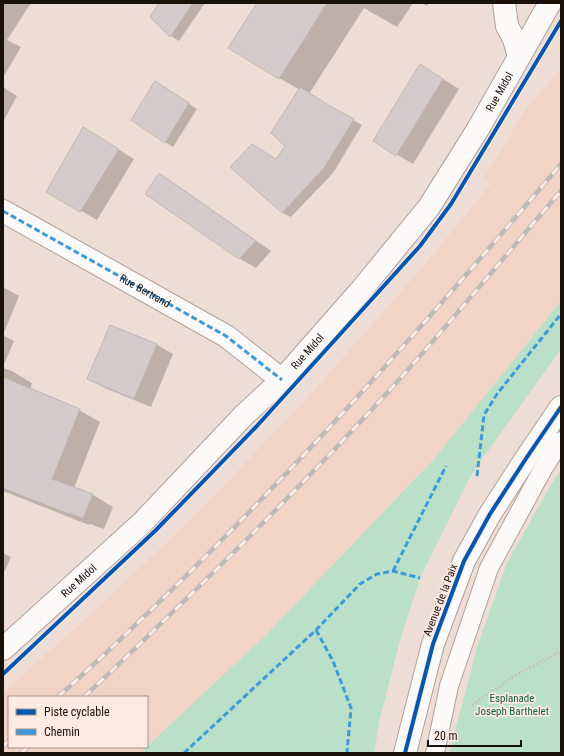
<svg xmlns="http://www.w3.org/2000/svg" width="564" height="756" viewBox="0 0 564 756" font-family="'Roboto Condensed',sans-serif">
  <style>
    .built { fill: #f1d4c5 }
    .green { fill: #bae1c8 }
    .shadow { fill: #0003 }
    .building { fill: #d6cbcc; stroke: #c1b6b7 }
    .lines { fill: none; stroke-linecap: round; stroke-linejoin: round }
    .lane-casing { stroke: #aea19a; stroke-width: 20 }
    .street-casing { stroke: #aea19a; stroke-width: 24 }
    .secondary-casing { stroke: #aea19a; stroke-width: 24 }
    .path { stroke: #c7c1be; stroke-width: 2.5; stroke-dasharray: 2 2; stroke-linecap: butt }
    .lane { stroke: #fcfaf9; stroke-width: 18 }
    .street { stroke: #fcfaf9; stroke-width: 22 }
    .secondary { stroke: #fcfaf9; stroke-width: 22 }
    .rail-casing { stroke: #bebab8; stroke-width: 4.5 }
    .rail { stroke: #fdeae0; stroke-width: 3; stroke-dasharray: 9; stroke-linecap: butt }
    .quiet { stroke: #3b9ade; stroke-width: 3; stroke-dasharray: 6 3; stroke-linecap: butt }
    .cycleway-casing { stroke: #fdeae0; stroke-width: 6 }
    .cycleway { stroke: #0057b8; stroke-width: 4 }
    .labels { text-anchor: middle; stroke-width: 3.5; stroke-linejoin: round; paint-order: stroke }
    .street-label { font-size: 11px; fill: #1b110b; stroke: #fdeae0 }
    .park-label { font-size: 11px; fill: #126044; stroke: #fdeae0 }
  </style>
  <rect width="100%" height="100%" fill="#eeddd4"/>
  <path class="built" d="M561 69V301L434 459 266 635 147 747V697H9V747H147L140 753H3V693L104 602 167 542 232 477 310 395 420 270 491 184 484 178 528 106Z"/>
  <path class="green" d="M561 301V349L482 459 468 481 420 578 400 641 380 718 374 753H140L266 635 434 459Z
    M561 470V753H449L478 644 507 563 552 483Z"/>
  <path class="shadow" d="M3 3H31L7 40 21 47 3 78Z
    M160 3H205L179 41 171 36 151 17Z
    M258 3H413L397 27 364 8 309 94 335 110 362 125 333 173 291 217 282 213 276 160 287 146 300 90 279 78Z
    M422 3H429L427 6Z
    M437 75 459 89 413 164 374 141Z
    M3 87 17 96 3 122Z
    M164 87 197 109 173 147 165 142Z
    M100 138 134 159 97 220 47 191Z
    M159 175 175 184 271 251 256 268 239 258Z
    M3 287 19 296 3 335 14 341 3 367Z
    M156 344 173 354 151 407 105 388 88 379Z
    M3 368 12 371 32 383 30 390 79 410 100 422 74 488 93 495 113 507 104 529 90 524 89 525 3 491Z
    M3 553 11 557 3 575Z"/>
  <path class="building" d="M159 3H193L170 37 150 17Z
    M257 3H327L279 79 228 48Z
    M420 64 443 79 396 156 373 141Z
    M155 81 189 103 165 143 131 120Z
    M300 87 330 106 354 119 324 168 282 213 230 167 252 144 276 159 285 146 271 133Z
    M83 127 119 149 80 212 46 192Z
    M159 173 256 241 239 259 145 194Z
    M110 325 157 344 134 399 87 379Z
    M3 377 80 409 52 479 93 494 83 518 69 513V514L3 488Z"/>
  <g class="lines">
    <g class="lane-casing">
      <path id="lane" d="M435 753 449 686 489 568 544 467 561 441"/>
    </g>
    <g class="street-casing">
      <g id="street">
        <path d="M504 3 507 26 514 39 519 57"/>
        <path id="s1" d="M3 211 226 336 282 380"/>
        <path id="s2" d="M3 649 142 523 244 415 282 380 362 289 429 207 478 129 550 3"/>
      </g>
    </g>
    <g class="secondary-casing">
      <path id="secondary" d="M405 753 433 644 464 561 490 514 527 457 561 407"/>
    </g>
    <path class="path" d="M472 705 516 675 561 651"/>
    <use href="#lane" class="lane"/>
    <use href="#street" class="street"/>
    <use href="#secondary" class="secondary"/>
    <g class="rail-casing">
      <path id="rail" d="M58 697C240 533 403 351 561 164
        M84 697C189 598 291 498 388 392 447 327 503 258 561 191
        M3 746 9 741
        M21 753 28 747"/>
    </g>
    <use href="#rail" class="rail"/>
    <path class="quiet" d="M3 211 226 336 282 380
      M477 476 484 415 497 394 561 314
      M393 571 446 466
      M316 630 333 661 351 708 347 753
      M184 753 316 630 360 584 377 574 393 571 420 578"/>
    <g class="cycleway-casing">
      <path id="cycleway" d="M3 674 156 530 256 427 420 246 451 204 561 21
        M405 753 433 644 464 561 490 514 527 457 561 407"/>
    </g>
    <use href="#cycleway" class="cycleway"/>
  </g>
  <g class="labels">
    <g class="street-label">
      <text dy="4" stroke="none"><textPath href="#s2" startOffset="750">Rue Midol</textPath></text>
      <text dy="4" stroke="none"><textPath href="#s1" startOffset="163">Rue Bertrand</textPath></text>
      <text dy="4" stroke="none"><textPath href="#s2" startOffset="426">Rue Midol</textPath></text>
      <text dy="4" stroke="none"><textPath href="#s2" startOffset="102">Rue Midol</textPath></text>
      <text transform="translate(440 600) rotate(-69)" y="4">Avenue de la Paix</text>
    </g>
    <g class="park-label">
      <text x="512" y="702">Esplanade<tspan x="512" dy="13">Joseph Barthelet</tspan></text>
    </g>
  </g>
  <rect width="564" height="756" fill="none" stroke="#1b110b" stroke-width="8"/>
  <rect x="8" y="696" width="140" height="52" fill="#fdeae0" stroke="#a3938b"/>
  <rect x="16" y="709" width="20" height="6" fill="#0057b8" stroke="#a3938b"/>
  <text x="44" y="716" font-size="12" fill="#1b110b">Piste cyclable</text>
  <rect x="16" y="729" width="20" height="6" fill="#3b9ade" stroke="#a3938b"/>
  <text x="44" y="736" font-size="12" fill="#1b110b">Chemin</text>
  <path d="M428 740v6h93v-6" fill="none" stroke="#1b110b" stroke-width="2"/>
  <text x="434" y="740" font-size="12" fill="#1b110b" stroke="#fdeae0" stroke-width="3" paint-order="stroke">20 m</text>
</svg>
